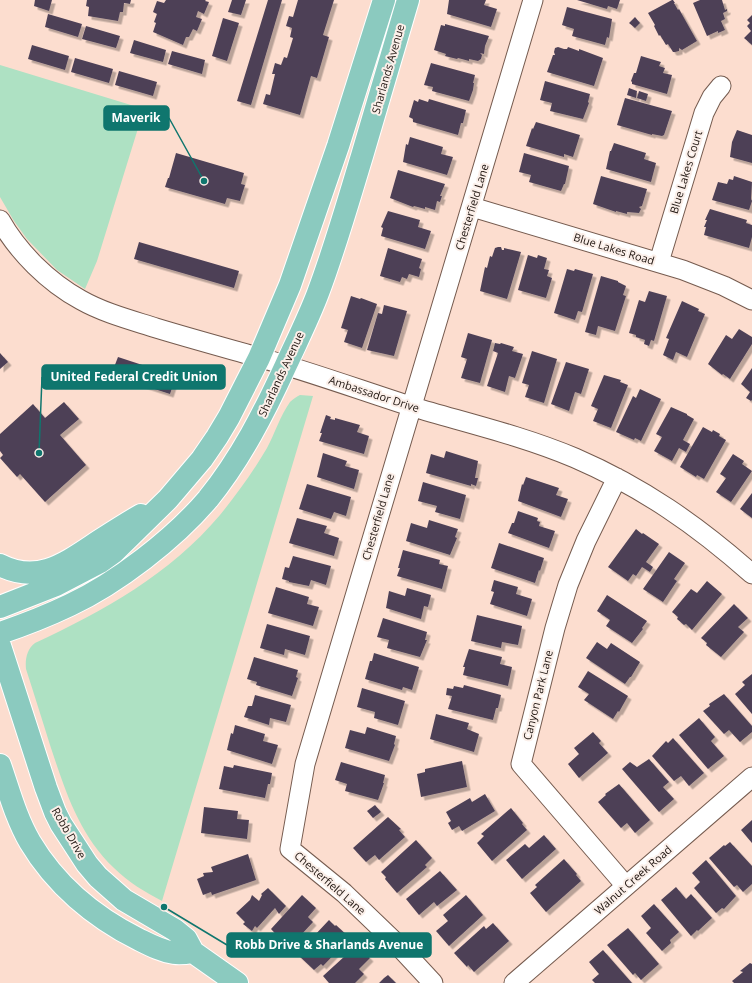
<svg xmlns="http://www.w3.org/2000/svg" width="752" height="983" viewBox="0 0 752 983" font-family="'Open Sans',sans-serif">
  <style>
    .green { fill: #aee1c3 }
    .building { fill: #4e4157; filter: url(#shadow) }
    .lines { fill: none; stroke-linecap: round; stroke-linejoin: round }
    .minor-casing { stroke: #755b4f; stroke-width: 21 }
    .major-casing { stroke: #fff; stroke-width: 24 }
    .minor { stroke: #fff; stroke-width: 19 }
    .major { stroke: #8bcabf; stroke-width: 22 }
    .labels { text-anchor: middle; stroke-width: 4; stroke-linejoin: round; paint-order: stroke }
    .street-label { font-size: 11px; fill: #1f1510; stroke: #fbefe9 }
    .leader { fill: none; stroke: #0f766e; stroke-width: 1.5 }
    .callout-dot { fill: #0f766e; stroke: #fbefe9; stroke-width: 1.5 }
    .callout { fill: #0f766e; stroke: #0f766e; stroke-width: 1.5 }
    .callout-label { font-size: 12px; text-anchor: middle; font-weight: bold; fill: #fff }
  </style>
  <defs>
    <filter id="shadow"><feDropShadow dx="3.5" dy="3.5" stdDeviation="0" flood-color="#0004"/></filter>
  </defs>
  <rect width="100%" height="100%" fill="#fcddcf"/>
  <path class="green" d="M0 65 144 109 97 261 85 289 57 270 27 239 14 221 0 197Z
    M300 395 313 396 162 901C145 892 128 882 114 868 79 835 65 790 50 745 42 719 34 694 26 669 25 659 27 649 35 643 104 611 170 574 220 515 237 494 253 472 267 448 275 433 280 416 290 402 293 399 296 397 300 395Z"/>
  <path class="building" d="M35 0H52L49 11 34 6Z
    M87 0H131L130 4 124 3 123 12H120L118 21 88 16 89 7 86 6Z
    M166 0H206L205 1 209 2 204 14 198 11 196 17 202 19 197 31 193 29 189 37H186L183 45 153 32 156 23 154 22 157 14 153 12 157 1 164 3Z
    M232 0H246L241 15 228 12Z
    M268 0H282L251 105 237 101Z
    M298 0H334L323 35 329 37 317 78 311 76 300 115 263 104 266 94 270 95 275 74H272L275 63 281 65 284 57 287 58 293 38 290 37 292 28 286 26 289 16 293 17Z
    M449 0H486L484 5 497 9 491 27 447 14Z
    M577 0H620L617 9 608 6 607 9Z
    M672 0H673L675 3H674L678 10 679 9 697 41 682 50 679 48V51L675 52H673L668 44 666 45 660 35 659 36 654 26 655 25 648 13Z
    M700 0H722L725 10 727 9V11L723 13 725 19 721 21 725 30 718 33V31L707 36 693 3Z
    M567 7 612 19 609 38 607 37 605 45 572 36 574 29 562 25Z
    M48 14 82 24 78 37 45 27Z
    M752 15V45L744 38 751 31 747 26 750 23 747 20Z
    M635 17 640 23 635 28 629 23Z
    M223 18 239 23 227 61 212 56Z
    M445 24 489 36 485 46 484 54 480 53 482 55 481 59 478 61 469 59V61L458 58 457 59 445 56 446 54 434 50 441 25 445 26Z
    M86 26 120 36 116 48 82 39Z
    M134 40 166 50 163 62 130 53Z
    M32 45 69 56 65 70 28 59Z
    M558 47 564 49H567L568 47 579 51V49L603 58 594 86 547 72 553 55H555L554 52 555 48Z
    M172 51 205 60 202 74 168 64Z
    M641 56 661 62 659 66 665 68 663 73 672 75 667 94 632 84V82L631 81 634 73H636Z
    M75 58 113 69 109 83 71 72Z
    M431 63 475 75 473 83H474L473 90 469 101 432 91 433 87 424 85Z
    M119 71 157 82 153 96 115 85Z
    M545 81 590 94 588 102 589 103 583 119 550 111 552 103 540 100Z
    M629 88 637 91 636 98 627 95Z
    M639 91 648 94 646 101 637 98Z
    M625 98 672 111 664 135 662 136 652 134V135L617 125Z
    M419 99 428 102 429 99 466 110 463 123H461L458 135 413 122V119L409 117 414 100 418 102Z
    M536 122 580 135 573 157 564 154V157L526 146 532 128 533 129Z
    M737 130 752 135V163L730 157 732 142Z
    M410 137 443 147 441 154 453 157 447 175 403 162 406 144 408 145Z
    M614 143 646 153 644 159 656 163 651 182 606 169 610 151H611Z
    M176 153 244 173 241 184 245 185 240 201 227 198 225 204 165 187 168 178H169Z
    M524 153 569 166 565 184H564L561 191 529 182 531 175 519 172Z
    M398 170 445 184 440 196H442L440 202 437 201 435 210 425 207V209L414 206 413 207 390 198Z
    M601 176 647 189 642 206 639 207 641 209 639 213 627 212V214L616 211V212L593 204Z
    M734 176 752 182 751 199 752 201 749 210 712 200 718 182 727 184 729 179 733 180Z
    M710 209 747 220 746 223 752 225V237L749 248 704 235 706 227H704L707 220H705Z
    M388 211 420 220 418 227 431 231 425 249 381 236 383 228 381 227Z
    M139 242 239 271 234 288 134 259Z
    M498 247H501L502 250H504V248L521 252 507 299 480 291 485 267 487 268 490 256 492 257 495 248Z
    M388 248 422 259 419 268 421 269 419 277 409 274 407 279 402 277 400 282 380 276Z
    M528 255 537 258 538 255 547 258 544 269 549 270 547 276 552 278 546 298 518 290Z
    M567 269 574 271 575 269 593 274 582 312 578 311 575 320 554 313Z
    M601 276 618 281V282L626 286 623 295 626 296 615 331 598 326 596 335 585 332Z
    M649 291 667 296 654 341 651 340 649 346 644 344 645 340 636 337V335L629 333 639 300 645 302Z
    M351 296 360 299 361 298 377 304 362 348 344 342 348 330 341 328Z
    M682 301 699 309 698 311 705 314 687 357 676 352 673 360 663 355 669 339 666 338Z
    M384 305 407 311 394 356 367 350 378 313 382 314Z
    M739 329 752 337V344L730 379 723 374 722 375 708 364 726 335 732 339Z
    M468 333 492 340 480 383 461 378 467 359 461 357Z
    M495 343 500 344 501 343 514 347 512 351 523 354 515 378 509 376 505 392 487 386 498 353 493 351Z
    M532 351 557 359 544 403 525 397 529 385 522 383Z
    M0 353 8 362 0 369Z
    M118 357 176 376 170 394 111 375Z
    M566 362 589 369 581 394 575 392 569 411 551 404Z
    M752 368V400L751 401 746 398 750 392 741 384Z
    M604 375 621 380 620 382 628 385 611 428 593 421 598 409 591 406Z
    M640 389 661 399 641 441 635 438 634 440 616 432 633 396 636 398Z
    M64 402 79 419 60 435 86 465 45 502 20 474 17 477 0 458 3 455 0 451V434L33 404 45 418Z
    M671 407 687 414V415L694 419 683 440 690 444 686 452 679 448 672 461 654 451 662 437 656 434Z
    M326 415 331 417 330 419 335 420V418L360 425 357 432 369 436 364 454 319 441 322 433H320Z
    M703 427 712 432 713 430 720 434 719 436 726 440 704 479 697 475 696 477 680 467Z
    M446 451 478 461 475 478H478L476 486 471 484V486L426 473 431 454 444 458Z
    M323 453 347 461 345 466 359 470 354 489 317 477Z
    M733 454 744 461 742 464 752 471 731 502 716 492 726 478 720 474Z
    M526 477 559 488 556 495 568 499 561 517 518 501 522 484 523 485Z
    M423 482 466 495 460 519 435 512 437 506 418 501Z
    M307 484 351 497 346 516 334 512 331 519 299 509Z
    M752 493V518L740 509Z
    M518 511 538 518 537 521 540 522 539 526 555 531 549 548 508 533 512 523H514Z
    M297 518 327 526 324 533 339 538 334 556 289 543Z
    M429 520 458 529 455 537 457 538 450 555 406 541 411 523 427 528Z
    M636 529 642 534 643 533 659 544 646 562 653 567 650 572 642 567 636 576 633 574 628 581 608 567Z
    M499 543 544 558 540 571 539 570 535 583 491 568Z
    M403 550 440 560 439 564 448 566 442 589 397 576 400 568H398Z
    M669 552 685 563 674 579 677 581 663 602 643 589Z
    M293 556 331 566 326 585 311 580 309 586 289 582V581L282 579 285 567 289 568Z
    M494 580 518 587 516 594 532 599 527 616 490 604 494 592 491 591Z
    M707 581 722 594 692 630 686 624 684 625 677 619 678 617 672 612 691 589 697 593Z
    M276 587 309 597 307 604 319 607 313 626 268 613Z
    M407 588 431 595 428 607 424 606 421 619 386 608 389 591 405 596Z
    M607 595 647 621 642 628 643 629 632 643 606 626 610 620 597 611Z
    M734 604 748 618 738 627 744 632 721 657 706 645 707 643 701 638Z
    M477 615 522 626 518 645 502 642 501 648 471 641Z
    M383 618 427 632 425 640H427L420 657 387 648 389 640 377 637Z
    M267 624 310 636 305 655 285 649 284 655 260 648Z
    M597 642 607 649 611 643 640 662 631 677H630L625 684 586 658Z
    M469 649 502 657 500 664 512 667 508 686 463 675 465 667H463Z
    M374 653 419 667 412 690 403 687 402 690 365 679 370 661H372Z
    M254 657 298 670 296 677 298 678 292 696 256 685 257 682 247 679Z
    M588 671 628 696 619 712 618 711 613 719 584 700 589 694 578 687Z
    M752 674V714L735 694 745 685 742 682Z
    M464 685 501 695 498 708H496L493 720 448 709 452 696 446 695 447 688 453 689 454 686 463 688Z
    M362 688 405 701 398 725 374 718 375 712 357 707Z
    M724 694 752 726V732L740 742 729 730 724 734 703 711 710 706 709 704Z
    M255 695 291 705 286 722 270 718 269 725 244 717 248 706H252Z
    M436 714 469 723 467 729 479 734 474 752 430 739Z
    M699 718 715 737 711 741 724 756 708 769 679 735Z
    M235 725 265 734 263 741 278 745 272 764 227 750 231 733 233 734Z
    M367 727 396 736 394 744 395 745 389 761 345 748 350 730 365 734Z
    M593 732 601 741 599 743 608 753 579 778 568 764 579 754 574 748Z
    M673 738 704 773 689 786 681 776 674 781 652 756 666 741 668 743Z
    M649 759 669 782 663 787 674 799 659 812 622 769 630 762 637 767Z
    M462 761 467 787 421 797 417 774 425 772V769Z
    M341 762 385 775 383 783H384L378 800 345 791 347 784 335 780Z
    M234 765 272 773 270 784H268L265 798 219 789 224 766 233 768Z
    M619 784 650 820 635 833 627 823 621 828 598 802 606 795 605 794Z
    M485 794 495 811 462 831 459 826 452 830 448 823 451 821 446 812 470 798 472 802Z
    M375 805 381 812 373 818 367 811Z
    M204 807 238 811 237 819 249 820 247 839 201 833Z
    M511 808 523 823 522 824 527 830 492 861 477 843 484 836 481 834Z
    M388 817 401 829 399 830 405 837 379 860 375 855 366 862 353 848Z
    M752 820V843L741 830Z
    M544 835 556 849 522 879 506 860 525 844 529 848Z
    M416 840 432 858 425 865 427 867 397 893 385 879 386 877 381 872Z
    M730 842 752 866V884L743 892 737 885 734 887 709 858 724 845 725 846Z
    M248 854 256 880 212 895 211 892 203 895 197 879 204 876 203 873 213 872 211 867Z
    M564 859 577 874 576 875 581 881 546 912 530 893 537 887 535 885Z
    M706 860 736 896 724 909 722 908 716 913 694 888 700 882 692 873Z
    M440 871 457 890 437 906 434 902 419 915 406 899Z
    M676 887 686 899 691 894 712 918 698 931 697 930 691 936 661 900Z
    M268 888 286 906 279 914 275 908 257 928 255 926 252 931 243 924 245 922 236 913 250 900 252 895 259 901 262 895 261 894Z
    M302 895 316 908 308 917 313 922 290 947 284 941 283 942 271 929Z
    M466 895 483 915 449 946 436 931 448 921 443 915Z
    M654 904 679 932 670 940 671 943 662 951 646 933 651 928 641 916Z
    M329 920 335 926 336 925 350 938 323 966 321 964 314 970 297 954Z
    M493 923 509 941 474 972 468 965 467 967 454 953 484 926 486 929Z
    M628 928 659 964 641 980 635 973 633 975 607 945Z
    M357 945 370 958 359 969 364 974 355 983H329L323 976Z
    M603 950 632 983H595L592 980 599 974 589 962Z
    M750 963 752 964V983H734L732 981 743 972 740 971Z
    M388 975 396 983H379L384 978Z"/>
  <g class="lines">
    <g class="minor-casing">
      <path id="minor" d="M472 207 683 270 724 286 752 300
        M0 220C18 252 48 282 81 300 104 313 131 320 156 328 189 338 222 347 254 356 308 371 360 390 413 407 467 423 523 436 575 458 642 487 697 525 752 574
        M659 262 704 113 712 97 721 86
        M617 478 586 541 568 585 555 628 521 764 626 886
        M433 983 395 942 344 893 290 849 305 764 533 0
        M514 983 752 777"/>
    </g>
    <g class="major-casing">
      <path id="major" d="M0 565C39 585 67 562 99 541 113 532 127 523 141 515
        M0 607 56 585 100 562 114 552 168 499 202 459 217 437 229 417 259 358 290 285 338 146 384 0
        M0 633C24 625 47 616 70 605 117 583 174 539 208 499 241 458 264 413 286 365 297 341 309 317 318 293 335 248 348 202 362 156 377 104 393 52 408 0
        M0 646 46 788 55 812 61 824 87 864 98 877 124 900 175 930 186 939 193 952 237 983
        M0 765C9 791 16 818 30 842 55 884 94 917 138 939 150 945 161 951 174 953 180 954 187 953 193 952"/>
    </g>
    <use href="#minor" class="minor"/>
    <use href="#major" class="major"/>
  </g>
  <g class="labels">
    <g class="street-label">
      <text transform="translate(388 69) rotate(-74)" y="4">Sharlands Avenue</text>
      <text transform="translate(686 172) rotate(-73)" y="4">Blue Lakes Court</text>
      <text transform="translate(472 207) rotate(-73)" y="4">Chesterfield Lane</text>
      <text transform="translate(614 249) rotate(17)" y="4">Blue Lakes Road</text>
      <text transform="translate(281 374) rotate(-65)" y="4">Sharlands Avenue</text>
      <text transform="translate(374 394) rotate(18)" y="4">Ambassador Drive</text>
      <text transform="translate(378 517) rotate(-74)" y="4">Chesterfield Lane</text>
      <text transform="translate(538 695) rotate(-76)" y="4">Canyon Park Lane</text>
      <text transform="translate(69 833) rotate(60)" y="4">Robb Drive</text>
      <text transform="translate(633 880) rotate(-41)" y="4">Walnut Creek Road</text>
      <text transform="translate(330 883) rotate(41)" y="4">Chesterfield Lane</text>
    </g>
  </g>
  <path class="leader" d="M204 181L169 118M39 453L42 377M164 907L227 945"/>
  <g class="callout-dot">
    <circle cx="204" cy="181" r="4"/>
    <circle cx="39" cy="453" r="4"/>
    <circle cx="164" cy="907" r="4"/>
  </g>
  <g class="callout">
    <rect x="104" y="106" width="65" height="24" rx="4"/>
    <rect x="42" y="365" width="183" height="24" rx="4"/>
    <rect x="227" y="933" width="204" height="24" rx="4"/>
  </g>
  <g class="callout-label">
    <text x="136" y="122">Maverik</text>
    <text x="134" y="381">United Federal Credit Union</text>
    <text x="329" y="949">Robb Drive &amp; Sharlands Avenue</text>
  </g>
</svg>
